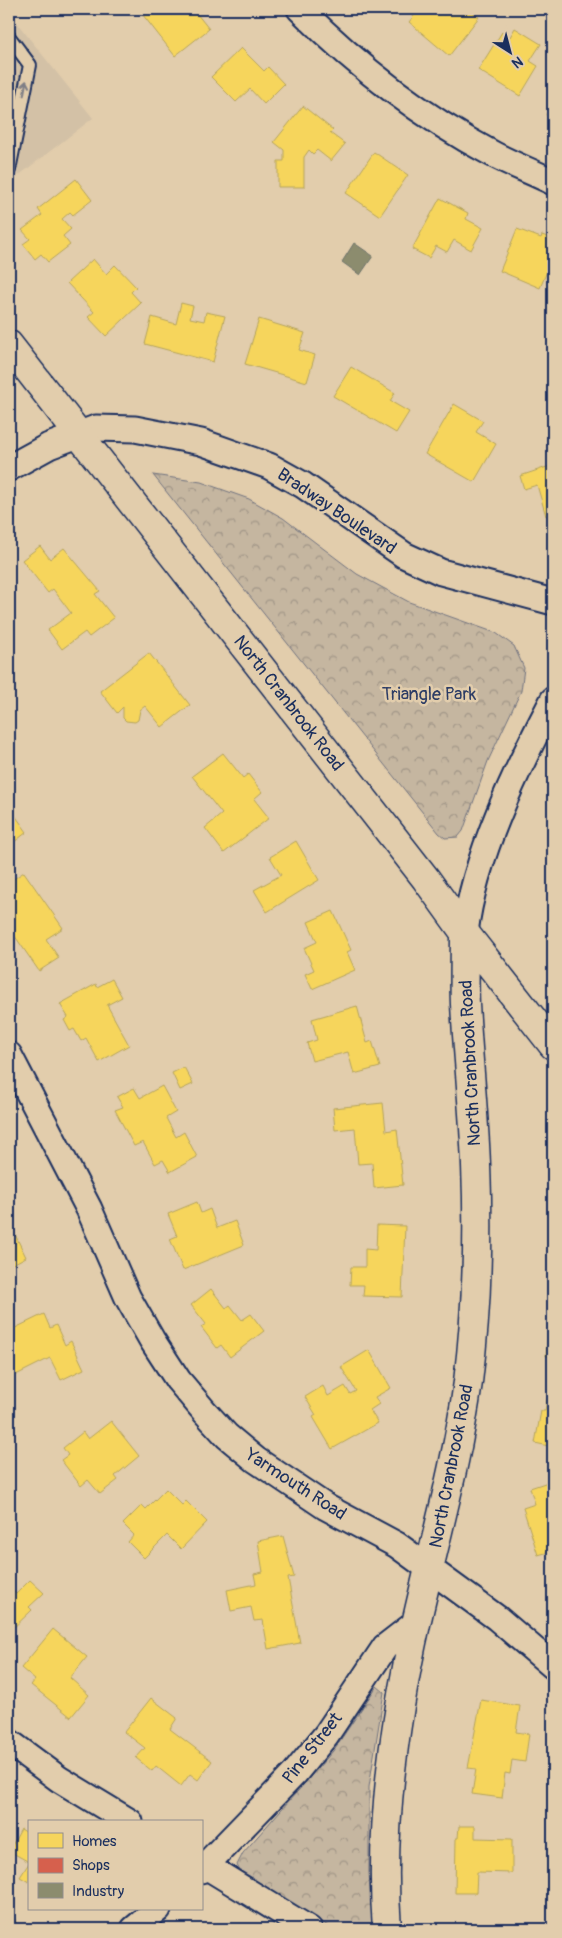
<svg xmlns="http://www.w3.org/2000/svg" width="562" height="1938" viewBox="0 0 562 1938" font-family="Pangolin,sans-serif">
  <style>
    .built { fill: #d3c1a6 }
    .park { fill: url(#park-crowns); stroke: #70727f }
    .homes { fill: #f6d55c; stroke: #b4a35d }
    .shops { fill: #d6604d; stroke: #9e5152 }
    .industry { fill: #8c8c6e; stroke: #6a7069 }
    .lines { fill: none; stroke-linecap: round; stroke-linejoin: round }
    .service-casing { stroke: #1b2f5e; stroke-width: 16 }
    .minor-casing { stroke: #1b2f5e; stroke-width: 29 }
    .tertiary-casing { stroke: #1b2f5e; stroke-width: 31 }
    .service { stroke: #e2cdac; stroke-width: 12 }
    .minor { stroke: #e2cdac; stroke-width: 25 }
    .tertiary { stroke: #e2cdac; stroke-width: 28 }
    .oneway { stroke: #7e7e85 }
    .labels { text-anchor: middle; stroke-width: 5; stroke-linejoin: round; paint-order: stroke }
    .street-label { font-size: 18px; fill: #1b2f5e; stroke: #e2cdac }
    .park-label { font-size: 18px; fill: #2c3c65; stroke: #e2cdac }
  </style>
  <defs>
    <pattern id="park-crowns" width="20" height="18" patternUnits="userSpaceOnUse" patternTransform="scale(1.25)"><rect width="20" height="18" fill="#c5b6a0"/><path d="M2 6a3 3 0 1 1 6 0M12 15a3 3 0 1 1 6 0" fill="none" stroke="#9f9486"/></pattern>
  </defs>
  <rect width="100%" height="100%" fill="#e2cdac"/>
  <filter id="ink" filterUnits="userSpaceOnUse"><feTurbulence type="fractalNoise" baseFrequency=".02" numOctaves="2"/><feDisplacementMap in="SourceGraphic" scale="10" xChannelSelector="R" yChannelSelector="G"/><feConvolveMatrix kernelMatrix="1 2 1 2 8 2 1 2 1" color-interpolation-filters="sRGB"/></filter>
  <g filter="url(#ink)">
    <path class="built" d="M9 13 93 118 9 183Z"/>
    <path class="park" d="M153 475 201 482 249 499 283 518 357 574 409 602 496 633 514 646 524 668 521 691 488 761 463 831 458 837 445 838 439 833Z
      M377 1686 384 1692 369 1787V1873L373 1929H333L241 1873 237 1865 243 1853 333 1751Z"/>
    <path class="homes" d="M141 9H193L209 29 175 56 139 10Z
      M419 9H435L444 15 449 9H468L479 17 449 56 409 22Z
      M515 28 541 44 530 61 538 66 520 96 478 70 502 32 510 37Z
      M241 48 264 71 268 67 284 84 264 104 250 89 236 102 211 77Z
      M553 100V118L546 115Z
      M303 106 333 130 330 133 345 144 331 161 317 150 313 154 309 150 304 157V187H278V161H284V150L274 142Z
      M374 152 408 175 380 216 346 193Z
      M76 179 92 200 73 215 70 212 62 219 71 229 63 236 70 245 48 262 41 254 35 259 23 244 30 239 22 230 42 215 38 209Z
      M440 198 468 213 466 219 483 228 471 250 454 240 447 252 436 246 429 258 412 249Z
      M517 229 541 238 542 235 553 239V257L540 288 500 271Z
      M93 259 106 274 115 265 136 287 131 292 141 303 106 336 88 317 94 312 67 283Z
      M181 303 193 306 190 318 204 321 206 312 225 316 213 362 145 344 152 317 176 324Z
      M259 319 305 333 299 350 315 355 307 382 245 364Z
      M351 367 395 393 390 401 409 412 396 433 333 396Z
      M454 404 483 421 476 432 496 444 474 482 425 454Z
      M553 465V514L546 516 537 485 524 489 520 476Z
      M40 546 50 559 64 548 100 591 95 594 114 618 89 637 85 632 62 649 48 630 71 613 53 589 48 593 22 560Z
      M149 653 190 705 162 727 145 706 140 710 138 720 135 722 126 721 123 718V707L117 713 100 691Z
      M223 753 243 778 248 774 262 792 254 799 269 818 224 853 205 828 222 814 192 776Z
      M9 807 27 832 9 846Z
      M296 841 319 880 267 912 254 890 281 875 270 857Z
      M24 872 63 928 46 939 59 958 39 971 12 932 9 935V882Z
      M333 911 351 950 347 952 355 970 312 989 305 974 314 970 304 948 317 942 308 922Z
      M112 979 122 997 107 1005 129 1045 99 1062 86 1038 81 1041 74 1029 70 1031 64 1020 68 1017 60 1004 96 984 97 987Z
      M357 1006 367 1043 372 1041 380 1067 354 1074 348 1052 312 1061 307 1043 317 1040 312 1019Z
      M184 1067 193 1084 180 1090 172 1073Z
      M162 1086 176 1112 166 1118 176 1137 184 1132 197 1157 170 1172 163 1160 155 1164 143 1142 134 1146 115 1110 123 1107 117 1097 134 1088 140 1098Z
      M383 1103 386 1131 397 1129 403 1185 374 1188 372 1163 358 1164 355 1128 335 1130 333 1108Z
      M552 1176 553 1237H549V1202H553Z
      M197 1202 201 1213 210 1209 217 1228 235 1221 244 1245 183 1270 170 1239 177 1236 168 1214Z
      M9 1222 26 1257 9 1266Z
      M377 1225 405 1226 402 1297 363 1296 364 1285H350L351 1267H365V1249L376 1250Z
      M211 1289 226 1308 230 1305 242 1320 251 1314 264 1331 230 1357 221 1345 217 1348 201 1327 206 1324 191 1305Z
      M44 1314 50 1328 56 1325 65 1345 71 1341 84 1369 61 1380 50 1358 16 1375 9 1359V1351L13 1349 9 1341V1331Z
      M549 1322H553V1357L546 1356Z
      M369 1350 391 1388 375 1397 379 1404 370 1410 378 1423 332 1449 313 1417 316 1415 305 1397 323 1386 328 1396 345 1386 350 1394 356 1391 341 1367Z
      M549 1389 553 1390V1447L535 1443 541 1411H545Z
      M111 1421 139 1456 115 1476 118 1480 100 1494 88 1480 81 1486 61 1460 68 1455 63 1448 83 1432 88 1439Z
      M551 1481 553 1489V1566L549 1552 538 1555 523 1508 535 1504 530 1488Z
      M166 1489 182 1505 186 1501 207 1522 181 1549 167 1535 144 1558 128 1542 134 1535 123 1524 142 1505 146 1509Z
      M283 1536 294 1577 288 1578 300 1643 268 1649 263 1620 254 1621 251 1607 231 1611 227 1590 256 1584 254 1574 263 1572 258 1541Z
      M30 1580 44 1593 29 1607 32 1610 9 1632V1586L16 1594Z
      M53 1629 87 1657 70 1678 89 1695 71 1717 31 1685 35 1680 21 1668Z
      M151 1698 177 1718 170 1729 212 1761 198 1780 190 1774 181 1786 156 1766 152 1771 136 1758 145 1748 124 1732Z
      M481 1700 520 1706 516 1732 529 1734 525 1762 512 1760 510 1774 505 1773 502 1798 472 1794 476 1769 468 1768Z
      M459 1826H475V1838L512 1839V1873L477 1872 476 1893H455L456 1838H458Z
      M21 1829 29 1834V1862L9 1851Z
      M29 1863V1882L20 1877Z
      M9 1903 18 1928 14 1929H9Z
      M501 1922 502 1929H460L459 1927Z"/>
    <path class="shops" d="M9 52 14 53 11 71H15L12 94 9 93Z"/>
    <path class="industry" d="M354 243 373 256 360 275 342 262Z"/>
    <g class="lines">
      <g class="service-casing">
        <path id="service" d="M9 37 30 65 9 170"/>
      </g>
      <g class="minor-casing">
        <path id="minor" d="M300 9C356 65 421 116 491 153 511 164 533 172 553 182
          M9 468 49 446 96 428 135 429 201 442 269 466 303 485 404 555 441 572 553 602
          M465 933C474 856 517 769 553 700
          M9 1055 89 1209 128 1298 152 1340 178 1380 205 1412 227 1436 256 1460 326 1507 397 1545 497 1618 553 1666
          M9 1742 59 1779 130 1822
          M201 1863 309 1929
          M201 1870 295 1773 326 1735 385 1647 416 1623
          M134 1929 158 1909"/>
      </g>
      <g class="tertiary-casing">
        <path id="tertiary" d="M9 345 426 879 465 933 553 1045
          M387 1929C379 1828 394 1723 416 1624 434 1543 457 1464 468 1382 477 1310 479 1238 476 1165 474 1111 468 1058 465 1004 464 981 465 957 465 933"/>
      </g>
      <use href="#service" class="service"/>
      <use href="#minor" class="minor"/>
      <use href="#tertiary" class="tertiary"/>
    </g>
    <defs><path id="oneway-shaft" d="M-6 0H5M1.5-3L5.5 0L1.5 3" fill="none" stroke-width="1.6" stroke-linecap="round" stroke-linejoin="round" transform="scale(1.25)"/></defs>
    <use class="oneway" href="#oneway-shaft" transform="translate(25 88) rotate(-80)"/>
  </g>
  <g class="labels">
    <g class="street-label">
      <text transform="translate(337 511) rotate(34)" y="6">Bradway Boulevard</text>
      <text transform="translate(289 703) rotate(52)" y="6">North Cranbrook Road</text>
      <text transform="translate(470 1063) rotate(-93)" y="6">North Cranbrook Road</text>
      <text transform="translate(451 1466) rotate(-79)" y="6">North Cranbrook Road</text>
      <text transform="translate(296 1484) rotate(33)" y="6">Yarmouth Road</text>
      <text transform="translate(312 1748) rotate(-52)" y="6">Pine Street</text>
    </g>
    <g class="park-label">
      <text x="429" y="700">Triangle Park</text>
    </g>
  </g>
  <rect width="562" height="1938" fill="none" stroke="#e2cdac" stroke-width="30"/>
  <rect x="15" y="15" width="532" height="1908" fill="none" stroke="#1b2f5e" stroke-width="2" filter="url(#ink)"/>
  <rect x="28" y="1820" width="175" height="90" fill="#e2cdac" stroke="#928e8d"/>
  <rect x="38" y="1833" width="25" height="15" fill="#f6d55c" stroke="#928e8d"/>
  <text x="72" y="1846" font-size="15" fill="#1b2f5e">Homes</text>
  <rect x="38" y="1858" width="25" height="15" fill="#d6604d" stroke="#928e8d"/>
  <text x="72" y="1870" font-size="15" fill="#1b2f5e">Shops</text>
  <rect x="38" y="1883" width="25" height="15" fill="#8c8c6e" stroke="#928e8d"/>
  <text x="72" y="1896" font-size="15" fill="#1b2f5e">Industry</text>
  <g transform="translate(510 52) rotate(144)" stroke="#e2cdac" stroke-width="4" paint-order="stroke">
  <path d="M0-4L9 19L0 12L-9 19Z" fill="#1b2f5e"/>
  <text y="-8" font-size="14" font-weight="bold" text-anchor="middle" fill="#1b2f5e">N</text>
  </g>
</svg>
